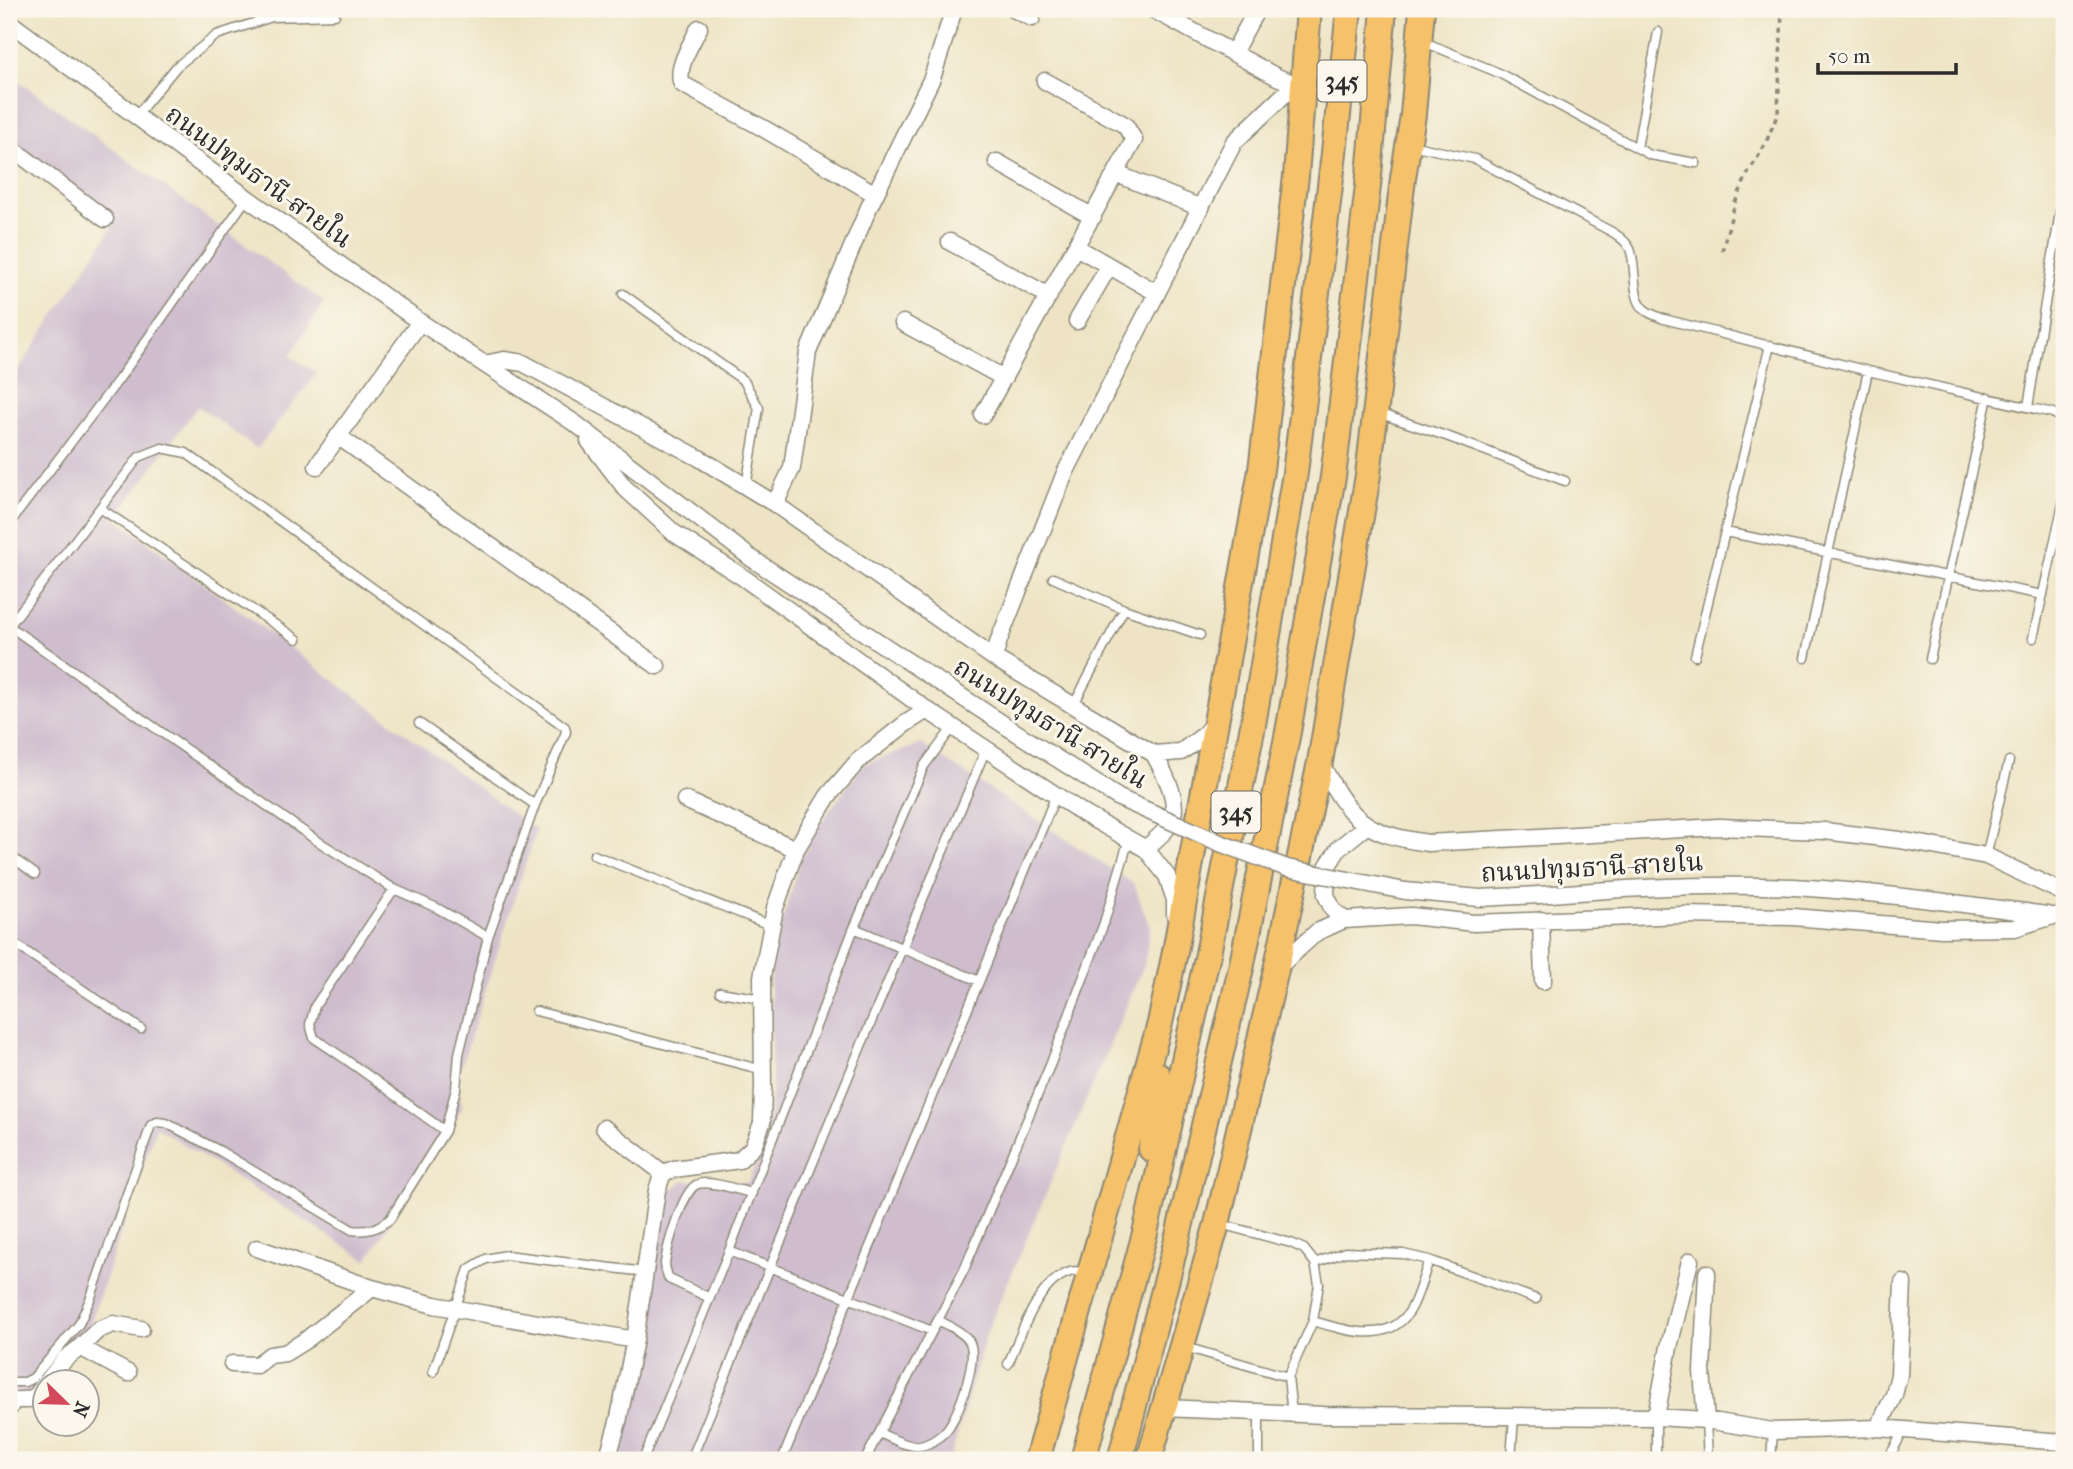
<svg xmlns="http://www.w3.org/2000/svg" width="2073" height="1469" viewBox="0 0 2073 1469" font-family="'IM FELL French Canon','Noto Serif Thai',serif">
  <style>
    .industrial { fill: #cfbdce }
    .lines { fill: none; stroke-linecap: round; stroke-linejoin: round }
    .lane-casing { stroke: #8c8878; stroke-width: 11 }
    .street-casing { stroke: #8c8878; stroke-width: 19 }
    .primary-casing { stroke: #8c8878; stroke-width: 28 }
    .path { stroke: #8c8878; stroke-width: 3.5; stroke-dasharray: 5 5; stroke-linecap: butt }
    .lane { stroke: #fff; stroke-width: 8 }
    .street { stroke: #fff; stroke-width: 16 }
    .primary { stroke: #f5c16b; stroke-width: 24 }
    .street-bridge-casing { stroke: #8c8878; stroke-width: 19; stroke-linecap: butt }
    .street-bridge { stroke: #fff; stroke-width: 16 }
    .labels { text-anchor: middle; stroke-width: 6; stroke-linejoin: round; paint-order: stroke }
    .shield { fill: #fbf7ec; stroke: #696865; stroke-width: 2 }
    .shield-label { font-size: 24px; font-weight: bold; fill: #2b2b2b }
    .street-label { font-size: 26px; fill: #2b2b2b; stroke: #fbf7ec }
  </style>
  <rect width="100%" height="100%" fill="#fbf7ec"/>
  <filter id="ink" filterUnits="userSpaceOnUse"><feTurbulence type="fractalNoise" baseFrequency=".0143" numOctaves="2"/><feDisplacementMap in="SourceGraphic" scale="14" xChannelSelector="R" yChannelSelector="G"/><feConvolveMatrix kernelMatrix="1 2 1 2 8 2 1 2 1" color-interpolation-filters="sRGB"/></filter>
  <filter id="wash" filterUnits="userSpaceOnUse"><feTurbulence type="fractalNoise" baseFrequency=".00686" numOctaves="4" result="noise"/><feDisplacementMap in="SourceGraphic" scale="28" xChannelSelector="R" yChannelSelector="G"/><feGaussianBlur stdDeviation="1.57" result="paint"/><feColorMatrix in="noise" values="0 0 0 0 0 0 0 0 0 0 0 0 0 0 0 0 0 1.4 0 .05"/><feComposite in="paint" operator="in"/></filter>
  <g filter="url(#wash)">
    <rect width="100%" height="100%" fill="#eee4c5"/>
    <path class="industrial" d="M9 74 324 302 290 356 317 373 257 449 198 406 115 518 536 830 457 1080 462 1108 367 1260 156 1127 85 1339 24 1401 9 1397V384L112 228 9 149Z
      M921 744 1134 884 1150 928 1144 965 987 1331 950 1460H610L648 1292 667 1192 684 1181 748 1182 764 1143 772 1092 770 984 773 953 799 863 820 823 864 764Z"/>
  </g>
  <g filter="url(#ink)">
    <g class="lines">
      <g class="lane-casing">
        <path id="lane" d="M1422 41 1499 73 1650 155 1696 163
          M136 116 177 66 217 35 272 17 335 15
          M1411 145 1475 159 1614 233C1620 237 1627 242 1630 249 1637 266 1631 296 1644 309 1649 314 1657 316 1664 319L1868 371 2053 413 2064 420
          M1637 148 1658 32
          M623 294 744 381 759 408 746 487
          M2028 407 2064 188
          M1378 413 1449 437 1565 481
          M100 508 297 639
          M9 524 119 379 247 198
          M1725 532 2043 595
          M1053 578 1124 609 1200 635
          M9 626 139 457 162 448 186 453 565 727 566 732 535 805
          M9 626 316 840 394 889 437 908 488 937
          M2033 638 2064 500
          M1695 656 1770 345
          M1805 658 1868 371
          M1930 659 1988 397
          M1073 706 1124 609
          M9 855 35 874
          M594 855 772 926
          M1986 856 2009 761
          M394 889 315 1006 310 1024 314 1038C359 1067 401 1100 445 1131L456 1089 459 1054 488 937 535 805 419 723
          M854 928 979 981
          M9 940 141 1029
          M720 992 762 999
          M536 1011 763 1070
          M1220 1224 1291 1243 1304 1249 1315 1263 1319 1284 1313 1321
          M729 1251 932 1331
          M1315 1263 1345 1252 1403 1254 1429 1260
          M710 1298 669 1279C667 1274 665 1269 665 1263 667 1248 683 1188 698 1184 710 1180 738 1190 752 1193
          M1185 1347 1288 1377 1313 1321C1344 1330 1387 1345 1409 1312 1417 1301 1424 1274 1429 1260L1536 1299
          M1008 1364C1021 1335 1037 1282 1070 1272 1075 1270 1081 1272 1087 1273
          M433 1372 469 1269 486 1259 506 1255 645 1272
          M1288 1377 1292 1414
          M9 1382H25L33 1378 79 1324 91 1297 151 1125 157 1122 166 1123 220 1151 352 1230C368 1232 377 1229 390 1219L445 1131
          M1656 1417V1460
          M1706 1420 1708 1460
          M879 1433C890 1437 908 1448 920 1446 931 1444 945 1434 950 1425 960 1409 979 1358 969 1341 962 1331 949 1326 938 1320
          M643 1460 729 1251 854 928 924 766 953 727
          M691 1460 856 1058 986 749
          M782 1460 1056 795
          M865 1460 964 1270 1051 1063 1104 923 1129 839
          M1259 1460V1413
          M1511 1460 1514 1416
          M1771 1460 1773 1431
          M1882 1460 1888 1459 1904 1430"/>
      </g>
      <g class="street-casing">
        <path id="street" d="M1013 9 1032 18
          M1152 9 1277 77 1303 87
          M9 22 247 198 420 322 576 424 751 558 1009 728
          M699 28C692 43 675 68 682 84L761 127 875 194
          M1233 53 1257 9
          M9 146 105 219
          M997 162 1093 217
          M1117 174 1201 208
          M950 242 1049 296
          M1076 247 1157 293
          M1077 321 1109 266
          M903 323 1004 378
          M484 364 504 360 523 363 699 458 775 504 994 658 1154 754 1181 752 1203 736 1214 722
          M983 415 1134 140 1125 125 1045 81
          M338 436 657 666
          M589 441 625 488 674 533 744 578 927 710 1086 815 1146 849 1167 876 1175 900V915
          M317 466 420 322
          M775 504 792 468 808 352 869 207 932 78 954 9
          M994 658 999 640 1065 473 1234 142 1286 93 1303 87
          M1320 762C1350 819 1363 834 1428 843L1719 827 1824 831 1900 840 1986 856 2064 893
          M685 800 796 849
          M1146 849C1153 841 1165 833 1170 824 1182 802 1164 773 1154 754
          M1539 895C1623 888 1709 883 1794 887 1878 892 1963 904 2047 915
          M1344 920 1333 910 1326 895 1327 867 1339 848 1366 826
          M1541 920 1543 981
          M1277 968 1317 932 1344 920 1411 916 1474 923 1684 915 1793 917 1942 929 2015 928 2053 916H2064
          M604 1128 663 1173
          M257 1248 372 1288 434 1305 635 1340
          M80 1347 128 1373
          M232 1364 257 1365 270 1355 285 1353 306 1340 372 1288
          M47 1382 65 1359 77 1350 98 1330 113 1324 141 1329
          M1164 1408 1324 1415 1656 1417 1706 1420 1773 1431 1878 1428 2064 1442
          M9 1409C15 1393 22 1405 34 1397 38 1395 42 1387 46 1383
          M1656 1417 1669 1347 1690 1261
          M1706 1420 1702 1371 1707 1273
          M1878 1428 1894 1395 1899 1375 1903 1283
          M607 1460 618 1422 635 1340 657 1190 663 1173 674 1169 739 1160 753 1147 762 1123 763 1086 762 977 775 908 796 849 828 796 858 761 905 724 927 710"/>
      </g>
      <g class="primary-casing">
        <path id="primary" d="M1151 1149 1157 1074
          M1037 1460 1160 1023 1175 952 1261 470 1296 176 1309 9
          M1083 1460 1145 1233 1208 954 1253 725 1295 473 1334 153 1349 9
          M1120 1460 1177 1240 1242 964 1288 732 1333 477 1368 186 1384 9
          M1149 1460 1217 1224 1276 970 1320 762 1368 475 1403 178 1413 115 1422 9"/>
      </g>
      <path class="path" d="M1722 251 1735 203 1747 175 1765 145 1778 113 1782 9
        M2057 1320 2064 1321"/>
      <use href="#lane" class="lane"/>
      <use href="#street" class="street"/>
      <use href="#primary" class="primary"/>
      <g class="street-bridge-casing">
        <path id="street-bridge" d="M1009 728 1119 798 1220 843 1287 868 1405 891 1480 898 1539 895"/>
      </g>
      <use href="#street-bridge" class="street-bridge"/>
    </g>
  </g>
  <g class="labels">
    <g class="shield">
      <rect x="1317.5" y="60.5" width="49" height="41" rx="5"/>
      <rect x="1211.5" y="791.5" width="49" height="41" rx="5"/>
    </g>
    <g class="shield-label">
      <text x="1342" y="89">345</text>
      <text x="1236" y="820">345</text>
    </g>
    <g class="street-label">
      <text transform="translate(259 176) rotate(36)" y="9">ถนนปทุมธานี-สายใน</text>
      <text transform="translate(1051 723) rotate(32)" y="9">ถนนปทุมธานี-สายใน</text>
      <text transform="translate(1592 867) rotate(-3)" y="9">ถนนปทุมธานี-สายใน</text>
    </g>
  </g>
  <rect width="2073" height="1469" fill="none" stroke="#fbf7ec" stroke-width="35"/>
  <g transform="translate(66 1403) rotate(113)"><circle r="33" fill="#fbf7ec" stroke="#a8a59f" stroke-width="2"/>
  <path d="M0-5L12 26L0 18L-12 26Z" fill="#d1495b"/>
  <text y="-10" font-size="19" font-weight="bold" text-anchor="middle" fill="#2b2b2b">N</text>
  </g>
  <path d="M1818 63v10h138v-10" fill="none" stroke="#2b2b2b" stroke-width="3.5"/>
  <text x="1828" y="63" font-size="21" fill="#2b2b2b" stroke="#fbf7ec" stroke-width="5" paint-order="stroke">50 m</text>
</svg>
